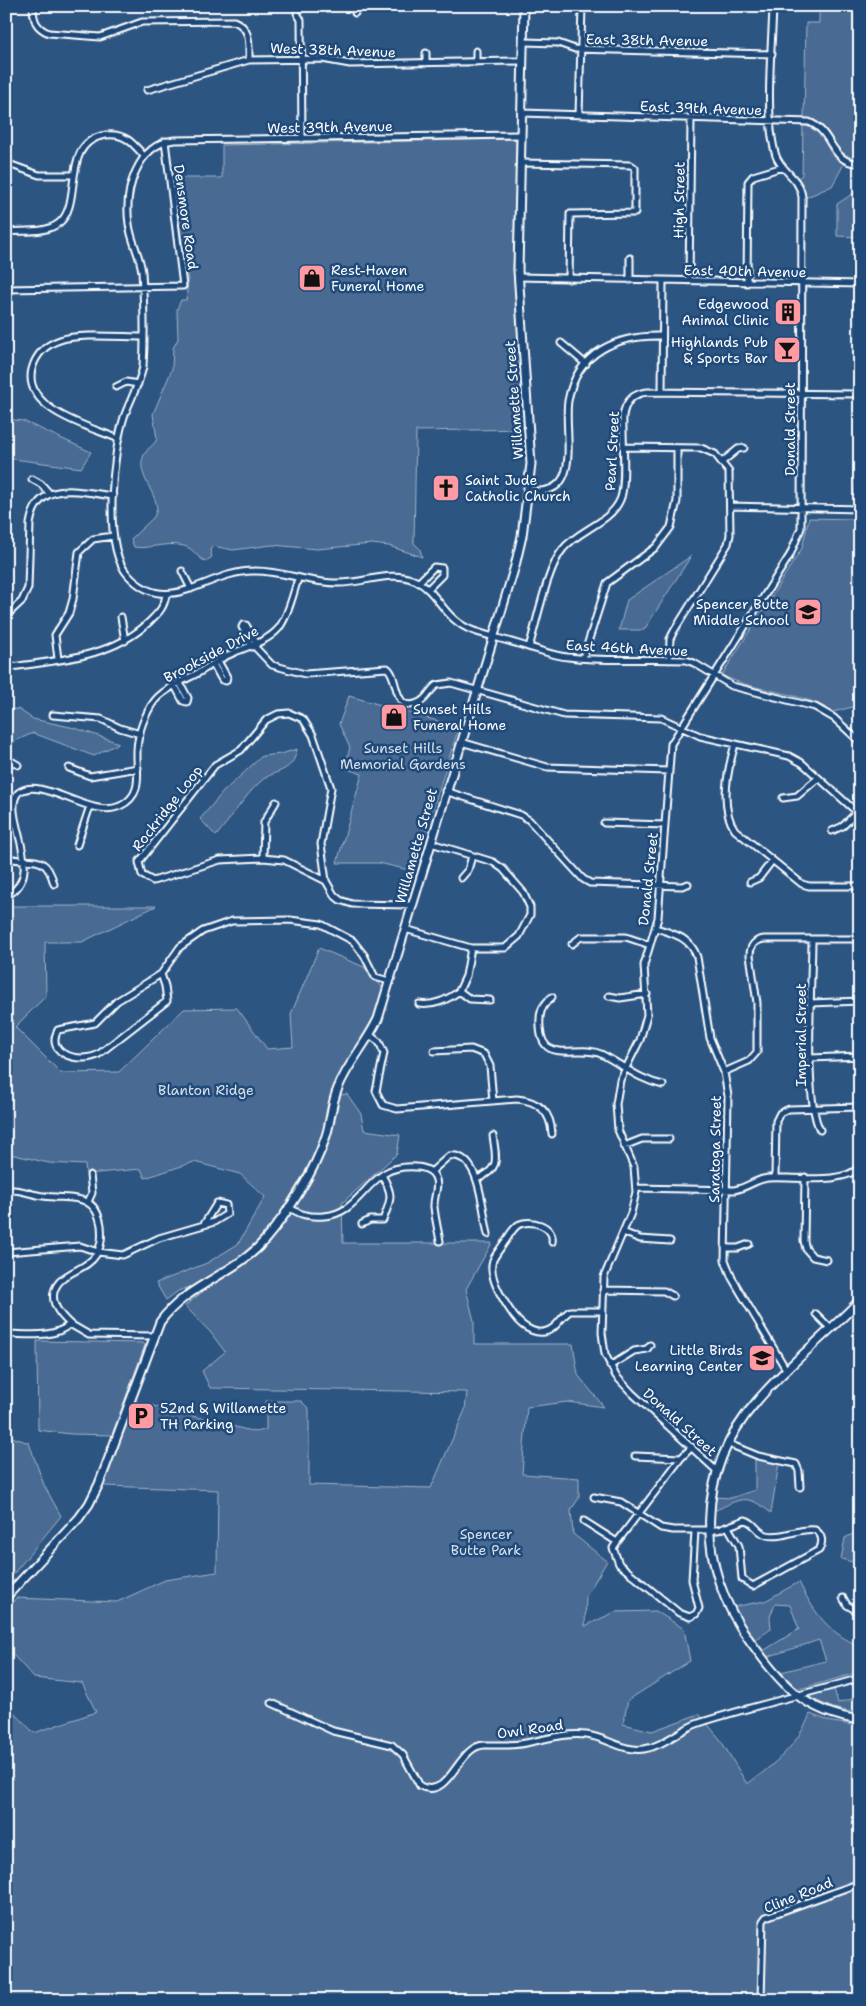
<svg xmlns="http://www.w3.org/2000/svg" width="866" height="2006" viewBox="0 0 866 2006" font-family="'Shantell Sans',sans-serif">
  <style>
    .green { fill: #486b92; stroke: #a4b5c8 }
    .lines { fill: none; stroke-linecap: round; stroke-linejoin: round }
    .minor-casing { stroke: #fff; stroke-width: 9 }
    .major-casing { stroke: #fff; stroke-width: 11 }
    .minor { stroke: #1f4a7a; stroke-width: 5 }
    .major { stroke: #1f4a7a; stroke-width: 7 }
    .labels { text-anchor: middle; stroke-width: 5; stroke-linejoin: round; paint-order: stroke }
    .street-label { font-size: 14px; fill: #fff; stroke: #1f4a7a }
    .poi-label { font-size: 14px; fill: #fff; stroke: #1f4a7a; text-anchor: start }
    .park-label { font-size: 14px; fill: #dae1e9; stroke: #1f4a7a }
  </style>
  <rect width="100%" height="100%" fill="#2c5582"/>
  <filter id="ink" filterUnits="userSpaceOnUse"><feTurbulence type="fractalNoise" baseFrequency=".02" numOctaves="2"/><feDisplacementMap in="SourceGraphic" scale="10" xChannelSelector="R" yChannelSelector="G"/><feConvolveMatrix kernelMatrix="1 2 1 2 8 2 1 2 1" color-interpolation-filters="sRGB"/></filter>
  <g filter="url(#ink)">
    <path class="green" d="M806 6H860L859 159C831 158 833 119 804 118L806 23H819V9H806Z
      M803 125 819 131 832 155 844 164 832 186 805 198V190L798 178 802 175Z
      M516 139V224L513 267 525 429 416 431 414 543 420 549 422 557 389 546 372 544 317 549 272 545 233 550 213 546 210 550 212 557 206 561C197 559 194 548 184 546 166 541 147 550 134 547L131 539 154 517 157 509C156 491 135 473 144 455 147 448 154 446 157 439L153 414 172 369 173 348 178 339 177 309 181 300H186L188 281 172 178H222V145Z
      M860 189V237L837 236V204Z
      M6 419 23 421 91 452 81 468 6 458Z
      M809 518 855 519 860 569V705L833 712C800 690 756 693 722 675L802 548Z
      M691 556 644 630H619L627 600Z
      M349 696 459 727 413 871 379 863H337L362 774 344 768 350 748 339 724Z
      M18 709 33 719 75 728 119 743 94 756 33 733 6 745V710Z
      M297 749C293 774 275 769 261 781 244 796 231 819 216 836L200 819 224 791 262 756 281 754Z
      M6 906H156L82 942H45L46 996 15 1027 61 1073 119 1072 184 1009 237 1008 267 1049 293 1047 291 1014 319 948 364 967 384 989 370 1027 348 1059 335 1085 324 1129 311 1163 269 1230 257 1246 242 1257 198 1284 178 1291 166 1300 156 1283 207 1263 238 1244 265 1197 240 1174 194 1162 145 1178 141 1169 86 1174 85 1165 49 1163 6 1153Z
      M347 1094 361 1114 364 1130 400 1135 397 1154 342 1203 343 1243H492L466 1289 474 1321V1344H573L578 1375 604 1407 567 1402 527 1407 522 1474 579 1478V1498L571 1510 573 1534 607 1561 586 1596 585 1626 615 1612 656 1611 684 1629 690 1661 628 1700 623 1724 652 1731 699 1714 720 1739 747 1784C773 1766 799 1744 810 1714L832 1722 860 1726V2000H6V1699L8 1706 34 1733 96 1712 82 1683 34 1678 6 1647V1614L16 1598 117 1602 165 1580 217 1572 218 1490 104 1486 134 1401 255 1432 266 1430V1401H301L309 1409V1485L431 1488 465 1410 467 1392 210 1388 202 1371 225 1352 211 1333 185 1306 264 1241 314 1166 335 1096Z
      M37 1341 143 1343 145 1345 112 1435 71 1434 38 1430Z
      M6 1435 29 1443 44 1485 61 1516 6 1583Z
      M755 1458 779 1463 771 1513C746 1493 742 1498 714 1511L716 1497 731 1498 755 1490Z
      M855 1533 860 1535V1564L841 1559 845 1538Z
      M799 1582C812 1609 826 1630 853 1643L860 1672 803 1688H797L781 1672 826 1661 819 1640 767 1657 763 1651 799 1629 790 1605 775 1604 770 1617 771 1629 755 1640 733 1607 765 1601Z
      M860 1682V1714L833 1708 810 1698 812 1695 834 1689 838 1703 859 1697 855 1683Z"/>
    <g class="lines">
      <g class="minor-casing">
        <path id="minor" d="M33 6C33 20 36 28 49 33L100 37 142 22 234 21C251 28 249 43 249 60
          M354 6 355 13
          M297 13 301 20 302 139
          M524 42 558 43 575 49 772 54
          M476 51V62
          M426 53V63
          M147 90 249 60 322 59 350 64 523 61
          M522 113 809 122C833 131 831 165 860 163
          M579 115 582 6
          M521 135 174 140C137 145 124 190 129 224 131 241 140 255 142 272 144 303 145 336 143 367 139 385 130 400 124 417 113 452 102 546 128 575 168 619 207 571 253 571 281 570 308 583 337 583 363 584 391 569 416 581 439 592 443 620 474 631 492 637 510 641 528 647 541 650 554 656 568 657 606 662 647 658 686 660L694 663 732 686 815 707 834 718 860 742
          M6 163 39 175H73
          M521 163 631 165 635 168V213L570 214 569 279
          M6 232C23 230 45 234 59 223 84 203 59 142 106 135 125 133 133 143 144 156
          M518 277 860 284
          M630 280V258
          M689 281 691 119
          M747 283 748 182 753 176 783 167
          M6 289 183 286 165 141
          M561 343 586 364
          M116 387 126 382 138 384
          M662 392 663 281
          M119 439C91 427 22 410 32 369 36 354 45 345 60 340 78 333 122 337 143 337
          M623 447 701 448 715 454 729 472 730 535 728 544 674 631 670 639 669 660
          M722 462 738 449 744 448
          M32 479 41 484 50 494
          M528 490C585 500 563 433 568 401 577 351 618 335 662 336
          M730 506 860 509
          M858 509 860 455
          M182 571 191 589
          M419 582 434 567 442 568V575L428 589
          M6 616 22 601 28 588 30 524C37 478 80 492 113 496
          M121 617 125 641
          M254 646 272 665 305 674 387 668C399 675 392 716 420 702 428 698 430 689 437 685L451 683 564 715 661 718 700 736 789 756 802 763 860 815
          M252 647 242 627 243 625H246L257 644
          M529 647C537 622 547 568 563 549 578 530 610 523 620 500 627 486 622 435 623 416 625 402 633 393 648 392L860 394
          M583 658 607 583 656 547 671 527 677 501V448
          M58 659 55 635 69 613 73 599 79 552 93 539 113 536
          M213 664 222 680 226 681 227 677 218 661
          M6 668C55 660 110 659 148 623 157 614 164 609 166 595
          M174 684 183 701 187 702 188 698 179 681
          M53 715 101 719 120 728 140 734
          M461 742 547 767 668 771
          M735 744C728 769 719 807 735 830L802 884 809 886H860
          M6 762H13L18 765
          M69 768 90 776 138 768
          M445 791 521 815 529 820 583 879 590 883 682 886 688 884
          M783 798 797 796 818 778
          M604 823 665 825
          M832 831 843 826 857 812
          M77 845 90 806
          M6 857C28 866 45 849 54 884
          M263 858 264 822 276 802
          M461 878 468 870 472 856
          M326 881 284 860 263 858 220 860 153 881 142 875 139 862 215 765 241 750 266 720 278 714 289 713 303 719 313 735 331 788 321 844 326 881 334 895 340 900 352 904 412 905
          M750 882 759 878 772 861
          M6 896C49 874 0 816 18 793 42 774 90 820 120 806 148 793 133 765 138 741 140 727 148 707 158 697 171 685 185 680 200 672 211 665 221 658 233 653 249 646 267 642 279 628 289 614 293 594 298 579
          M656 928C674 934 690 937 697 957L710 1038 724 1072 728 1096 725 1260 732 1278 787 1371
          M405 929 471 948H505L519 936 530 915V907L523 892 503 869 493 862 431 843
          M812 939C812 980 803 1099 820 1130
          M572 944 581 937H626L650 945
          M161 974 165 986 167 1001 99 1054C82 1064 44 1055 58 1030L95 1023 117 1001 161 974 180 947 203 931 232 921 290 920 321 924 353 941 364 955 375 977 389 981
          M459 991 466 976 471 948
          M609 996 620 998 647 994
          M552 997C541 1006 539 1013 540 1027 542 1067 578 1043 601 1054 623 1065 639 1080 663 1085
          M811 1003 860 1001
          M419 1004C433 1006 448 1000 459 991L470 999 490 1000
          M370 1035 379 1042 384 1053 376 1091 383 1105 397 1109 517 1099C539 1101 551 1112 552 1134
          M434 1051 471 1049 484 1054 490 1066 493 1101
          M811 1058 860 1056
          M724 1072 749 1061 757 1052V1003L750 955C750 946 755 940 764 939H860
          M624 1146 642 1139H669
          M431 1172 449 1156C481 1152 482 1211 488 1234
          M775 1177 776 1121 780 1113 789 1109 860 1107
          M805 1177 804 1241 806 1249 813 1257 827 1260
          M477 1179C501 1169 496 1158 493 1136
          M636 1188 734 1190C747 1188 756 1179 768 1178 793 1176 844 1186 860 1166
          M6 1190C19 1188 31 1195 44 1196 69 1200 95 1191 101 1225 102 1236 102 1245 96 1255 86 1271 59 1272 54 1292 51 1305 61 1316 70 1324
          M88 1202 92 1193 90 1175
          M288 1207C301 1215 308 1217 324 1216 354 1214 362 1187 385 1173 396 1166 428 1162 435 1177 440 1187 433 1197 434 1207 435 1218 438 1230 440 1241
          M362 1224 370 1220H383C391 1199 394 1196 382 1175
          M623 1232 640 1239 670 1241
          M552 1242C555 1226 530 1218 518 1225 512 1229 508 1238 504 1243 500 1249 496 1254 493 1260 487 1277 505 1303 514 1316 523 1328 540 1339 554 1327 560 1322 563 1315 570 1311H603
          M725 1248H738L749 1244
          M6 1252 80 1246 98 1252 123 1255 159 1238 214 1222 227 1214 226 1205 217 1203 204 1224
          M603 1290 664 1291 673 1296
          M816 1314 831 1329
          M6 1334C27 1334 54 1339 70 1324L89 1335 153 1336
          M610 1366 634 1351 647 1349 650 1345
          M729 1444 758 1456 796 1464 799 1471 800 1487
          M635 1456 681 1458
          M718 1472 632 1393 616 1376 605 1354 602 1333 604 1277 631 1213 636 1192 634 1167 618 1130 616 1104 620 1080 640 1040 647 1015 644 965 658 918 671 744 790 555 801 528 802 197C800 178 782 172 776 156 764 117 772 48 773 6
          M594 1497 621 1502 661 1528 673 1530H718L745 1520C755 1522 757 1533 767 1535 783 1539 800 1527 815 1530 823 1535 823 1543 819 1550L753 1586 742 1579 739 1546 728 1527
          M584 1521 617 1542 681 1458 692 1447
          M617 1542 613 1548 619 1564 679 1613 690 1617 696 1614 699 1608 692 1580 695 1531
          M843 1598 847 1605 860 1613
          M272 1703 333 1731 392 1745 403 1755 420 1786C451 1801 457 1745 485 1745 499 1745 512 1746 526 1743 547 1739 564 1733 586 1735 606 1737 623 1752 644 1749 664 1746 680 1729 699 1723 752 1706 807 1694 860 1678
          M761 2000 763 1921 766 1917 860 1883"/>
      </g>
      <g class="major-casing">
        <path id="major" d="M860 1300C827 1335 788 1364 757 1401 695 1471 695 1567 750 1641 782 1685 804 1712 860 1720
          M6 1597 79 1518 89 1504 99 1484 160 1322C187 1284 234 1275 264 1241 288 1213 315 1171 326 1136 331 1121 331 1104 338 1088 348 1063 366 1044 378 1019L515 566 522 536 531 464 518 270 524 6"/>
      </g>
      <use href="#minor" class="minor"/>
      <use href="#major" class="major"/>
    </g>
  </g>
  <defs>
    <g id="shop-square" transform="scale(1.4375)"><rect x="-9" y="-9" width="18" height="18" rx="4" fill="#ff9aa2" stroke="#1f4a7a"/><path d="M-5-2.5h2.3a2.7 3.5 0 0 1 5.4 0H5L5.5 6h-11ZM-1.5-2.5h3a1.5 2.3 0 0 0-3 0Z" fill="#111"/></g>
    <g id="building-square" transform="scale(1.4375)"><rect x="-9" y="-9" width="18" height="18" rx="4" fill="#ff9aa2" stroke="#1f4a7a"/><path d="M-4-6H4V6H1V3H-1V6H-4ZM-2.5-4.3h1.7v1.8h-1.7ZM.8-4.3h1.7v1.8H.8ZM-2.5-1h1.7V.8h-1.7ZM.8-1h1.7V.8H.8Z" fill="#111"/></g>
    <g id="bar-square" transform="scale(1.4375)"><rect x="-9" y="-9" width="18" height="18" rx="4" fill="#ff9aa2" stroke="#1f4a7a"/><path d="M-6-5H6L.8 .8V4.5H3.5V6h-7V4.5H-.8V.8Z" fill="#111"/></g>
    <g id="church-square" transform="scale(1.4375)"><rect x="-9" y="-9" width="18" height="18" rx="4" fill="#ff9aa2" stroke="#1f4a7a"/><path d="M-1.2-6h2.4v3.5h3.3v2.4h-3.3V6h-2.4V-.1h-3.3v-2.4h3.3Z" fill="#111"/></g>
    <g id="school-square" transform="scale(1.4375)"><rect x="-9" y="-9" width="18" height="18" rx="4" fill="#ff9aa2" stroke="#1f4a7a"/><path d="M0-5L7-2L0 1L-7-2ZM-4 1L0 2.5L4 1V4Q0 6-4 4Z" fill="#111"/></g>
    <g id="parking-square" transform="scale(1.4375)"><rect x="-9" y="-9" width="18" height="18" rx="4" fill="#ff9aa2" stroke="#1f4a7a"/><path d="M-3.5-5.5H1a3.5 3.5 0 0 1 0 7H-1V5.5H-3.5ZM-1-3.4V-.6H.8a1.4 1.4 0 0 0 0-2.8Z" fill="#111"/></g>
  </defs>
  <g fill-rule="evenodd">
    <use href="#shop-square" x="312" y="278"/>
    <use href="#building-square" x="788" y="312"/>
    <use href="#bar-square" x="787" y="350"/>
    <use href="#church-square" x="446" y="488"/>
    <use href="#school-square" x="808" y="612"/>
    <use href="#shop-square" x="394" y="717"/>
    <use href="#school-square" x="762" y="1358"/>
    <use href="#parking-square" x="141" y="1416"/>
  </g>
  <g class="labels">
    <g class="street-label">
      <text transform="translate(647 40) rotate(1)" y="5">East 38th Avenue</text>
      <text transform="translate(333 50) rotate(2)" y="5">West 38th Avenue</text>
      <text transform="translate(701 108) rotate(2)" y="5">East 39th Avenue</text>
      <text transform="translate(330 127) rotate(-1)" y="5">West 39th Avenue</text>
      <text transform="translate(679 200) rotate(-89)" y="5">High Street</text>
      <text transform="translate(186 217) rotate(82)" y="5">Densmore Road</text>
      <text transform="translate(745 271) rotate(1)" y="5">East 40th Avenue</text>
      <text transform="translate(514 400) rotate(-94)" y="5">Willamette Street</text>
      <text transform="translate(790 429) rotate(-90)" y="5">Donald Street</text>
      <text transform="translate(612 451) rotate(-87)" y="5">Pearl Street</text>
      <text transform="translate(627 648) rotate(3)" y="5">East 46th Avenue</text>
      <text transform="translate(211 654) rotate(-28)" y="5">Brookside Drive</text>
      <text transform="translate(167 808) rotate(-52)" y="5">Rockridge Loop</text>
      <text transform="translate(416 846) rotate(-74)" y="5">Willamette Street</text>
      <text transform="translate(648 879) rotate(-84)" y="5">Donald Street</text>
      <text transform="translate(801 1035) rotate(-90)" y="5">Imperial Street</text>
      <text transform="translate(715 1149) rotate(-89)" y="5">Saratoga Street</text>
      <text transform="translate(680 1422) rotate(42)" y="5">Donald Street</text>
      <text transform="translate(530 1729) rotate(-8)" y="5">Owl Road</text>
      <text transform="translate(798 1895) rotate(-22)" y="5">Cline Road</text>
    </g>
    <g class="poi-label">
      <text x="331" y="275">Rest-Haven<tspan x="331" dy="16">Funeral Home</tspan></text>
      <text x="769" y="309" text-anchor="end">Edgewood<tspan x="769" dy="16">Animal Clinic</tspan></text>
      <text x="768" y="347" text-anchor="end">Highlands Pub<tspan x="768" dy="16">&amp; Sports Bar</tspan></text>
      <text x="465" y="485">Saint Jude<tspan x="465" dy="16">Catholic Church</tspan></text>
      <text x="789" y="609" text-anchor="end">Spencer Butte<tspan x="789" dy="16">Middle School</tspan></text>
      <text x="413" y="714">Sunset Hills<tspan x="413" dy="16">Funeral Home</tspan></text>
      <text x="743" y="1355" text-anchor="end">Little Birds<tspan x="743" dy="16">Learning Center</tspan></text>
      <text x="160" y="1413">52nd &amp; Willamette<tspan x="160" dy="16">TH Parking</tspan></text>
    </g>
    <g class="park-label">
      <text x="403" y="753">Sunset Hills<tspan x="403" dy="16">Memorial Gardens</tspan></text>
      <text x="206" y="1095">Blanton Ridge</text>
      <text x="486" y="1539">Spencer<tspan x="486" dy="16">Butte Park</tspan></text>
    </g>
  </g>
  <rect width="866" height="2006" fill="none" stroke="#1f4a7a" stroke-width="25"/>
  <rect x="12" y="12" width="841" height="1981" fill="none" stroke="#fff" stroke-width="2" filter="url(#ink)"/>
</svg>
